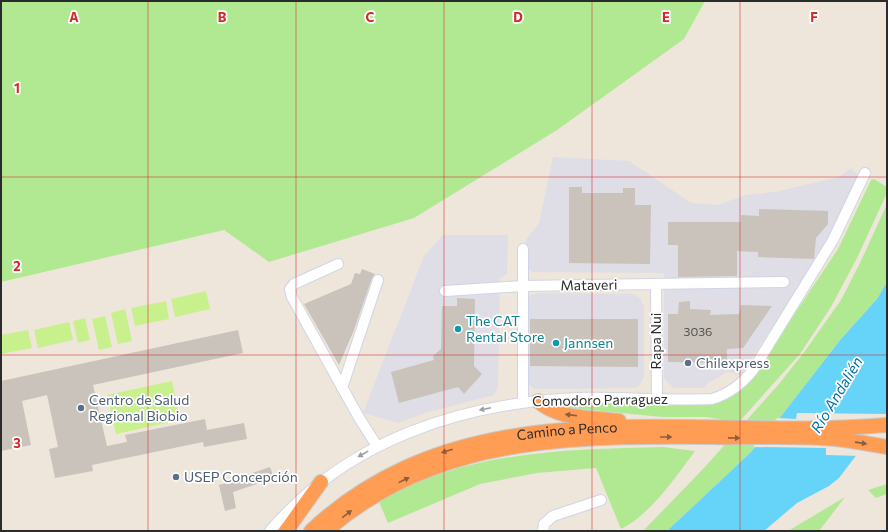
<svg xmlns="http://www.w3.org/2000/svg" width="888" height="532" viewBox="0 0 888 532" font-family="Commissioner,sans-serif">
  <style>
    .industrial { fill: #dfdde6 }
    .green { fill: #b1e993 }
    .pitch { fill: #c8f18e }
    .water { fill: #66d3f9 }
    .pier { fill: #eee6db }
    .building { fill: #c9c3bb }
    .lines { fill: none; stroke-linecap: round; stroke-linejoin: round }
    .minor-casing { stroke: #d0d5e5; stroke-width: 12 }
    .highway-casing { stroke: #c8c8c8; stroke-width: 16 }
    .minor { stroke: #fff; stroke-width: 10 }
    .highway { stroke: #ff9d55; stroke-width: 14 }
    .oneway { fill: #a0a0a0 }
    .oneway2 { fill: #8a5e3e }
    .grid { fill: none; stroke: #d62828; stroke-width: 1; stroke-opacity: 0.55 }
    .culture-dot { fill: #0f9aa8; stroke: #fff; stroke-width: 1.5 }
    .service-dot { fill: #5c6f8a; stroke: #fff; stroke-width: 1.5 }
    .labels { text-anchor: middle; stroke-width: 3.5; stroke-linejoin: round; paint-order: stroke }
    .number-label { font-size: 12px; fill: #52514f }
    .street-label { font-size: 14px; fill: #2b2b2b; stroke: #fff }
    .culture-label { font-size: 14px; fill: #0d838f; stroke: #fff; text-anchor: start }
    .service-label { font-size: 14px; fill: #4e5e75; stroke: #fff; text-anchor: start }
    .water-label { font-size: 15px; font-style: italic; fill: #0270a7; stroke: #fff }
    .grid-label { font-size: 13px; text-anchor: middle; font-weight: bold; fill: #d62828; stroke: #fff; stroke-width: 3.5; stroke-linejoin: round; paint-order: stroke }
  </style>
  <rect width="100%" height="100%" fill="#eee6db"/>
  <path class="industrial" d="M553 157 629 161 691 203 718 205 746 195 775 192 839 177 851 168 860 178 832 236 741 375 727 372 707 384 704 388H674L664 378V273L532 272 526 265V240L539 223Z
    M443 235H508L507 274 500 278 498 387 494 395 425 413 398 423 363 413 424 256Z
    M539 293 633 294 640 298 644 307V377L639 386 635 388 534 389 526 382 527 300 531 295Z"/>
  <path class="green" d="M1 1H705L684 39 557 130 414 218 269 262 224 230 1 282Z
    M874 179 887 187V193L857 258 831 307 800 354 739 422 706 417H662L560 407 556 404 566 403H705L751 379 838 249 871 180Z
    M887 204V282L877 299 841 339 768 433 750 453 667 531H643L704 468 779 384 805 351 841 300 860 263Z
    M663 447 695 451C674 479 652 513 621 529L596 468 537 473 480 484 388 523 379 502C394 494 410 485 426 479 500 450 585 449 663 447Z
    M887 484V494L876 498 868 490Z
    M845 497 819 531H788Z"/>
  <path class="pitch" d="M206 291 210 309 175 317 171 299Z
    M166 301 169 319 135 326 131 308Z
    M125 309 132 341 118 344 111 313Z
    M105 316 112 347 99 350 92 319Z
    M85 318 90 340 78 343 73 321Z
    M69 322 73 340 38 348 34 330Z
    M28 330 32 348 1 354V335Z
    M172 381 180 420 116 434 107 395Z"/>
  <path class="water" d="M887 282V415L839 478 829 486 797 503 764 531H667L750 453 768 433 841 339 877 299Z"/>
  <path class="pier" d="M797 413 887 414V418L860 456 826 455V448L753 447 777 418 796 419Z"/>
  <path class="building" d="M569 187H582V193H623V188H635V205H651L650 264 569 263Z
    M759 209 828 211V224L816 238 814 259 758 257V252L737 251V276L678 277V245H668V222H741V215L759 216Z
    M362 269 375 274 372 278 354 330 339 365 304 304 351 284 355 273 360 274Z
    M457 298 475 299 474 366 482 374 464 394 458 387 399 403 391 372 434 360 433 356 441 349 442 306H457Z
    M690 301V309L711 310 710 315 739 314 741 305 772 306 743 348 727 349V363L668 362V314H678L679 302Z
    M530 319H638V367L530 366Z
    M238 330 243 353 93 385 107 446 127 442 125 435 205 419 207 430 244 423 247 439 204 447 203 442 92 465 93 471 55 478 49 449 58 447 47 395 22 401 31 445 1 451V381Z
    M270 467 274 478 233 492 236 508 225 511 219 485 242 479 241 477Z"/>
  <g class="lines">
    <g class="minor-casing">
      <path id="minor" d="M523 249V402
        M338 264 294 284 290 289 292 297 358 416 377 446
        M656 284 657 399
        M445 291 522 286 784 282
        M342 388 378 280
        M270 531C347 440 462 403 578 398 623 397 667 401 712 399 729 394 742 384 753 370L833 240 865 173
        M543 531 544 524 553 516 601 500"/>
    </g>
    <g class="highway-casing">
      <g id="highway">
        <path d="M538 401C558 420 593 417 619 421"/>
        <path d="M286 531 321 482"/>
        <path id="s1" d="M311 531C469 382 692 442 887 425"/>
        <path d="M326 531C436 435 575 436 712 437 753 438 795 435 836 439 853 441 870 444 887 447"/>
      </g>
    </g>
    <use href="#minor" class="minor"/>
    <use href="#highway" class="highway"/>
  </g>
  <defs><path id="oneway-solid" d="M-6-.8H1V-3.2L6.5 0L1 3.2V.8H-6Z"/></defs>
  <g class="oneway">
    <use href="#oneway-solid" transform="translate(485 409) rotate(168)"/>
    <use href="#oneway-solid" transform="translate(363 454) rotate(151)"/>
  </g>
  <g class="oneway2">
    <use href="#oneway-solid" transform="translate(571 415) rotate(-173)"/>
    <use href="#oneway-solid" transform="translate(666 437)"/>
    <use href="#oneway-solid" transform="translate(734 438) rotate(1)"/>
    <use href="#oneway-solid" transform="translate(861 443) rotate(8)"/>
    <use href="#oneway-solid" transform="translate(447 451) rotate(163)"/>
    <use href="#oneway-solid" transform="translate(404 480) rotate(-26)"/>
    <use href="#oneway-solid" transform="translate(347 514) rotate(-37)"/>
  </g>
  <path class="grid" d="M148 1V531M296 1V531M444 1V531M592 1V531M740 1V531M1 177H887M1 355H887"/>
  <g class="culture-dot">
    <circle cx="458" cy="329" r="4"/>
    <circle cx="556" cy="343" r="4"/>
  </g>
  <g class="service-dot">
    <circle cx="688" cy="363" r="4"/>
    <circle cx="81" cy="408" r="4"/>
    <circle cx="176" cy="477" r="4"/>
  </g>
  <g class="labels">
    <g class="number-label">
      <text x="698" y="336">3036</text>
    </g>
    <g class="street-label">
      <text transform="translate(589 285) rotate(-1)" y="5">Mataveri</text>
      <text transform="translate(656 341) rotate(-90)" y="5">Rapa Nui</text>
      <text transform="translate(600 400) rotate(-1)" y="5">Comodoro Parraguez</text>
      <text dy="5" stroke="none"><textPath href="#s1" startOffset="281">Camino a Penco</textPath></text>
    </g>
    <g class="culture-label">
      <text x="466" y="326">The CAT<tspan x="466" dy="16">Rental Store</tspan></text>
      <text x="564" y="348">Jannsen</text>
    </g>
    <g class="service-label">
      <text x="696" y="368">Chilexpress</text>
      <text x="89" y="405">Centro de Salud<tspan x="89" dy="16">Regional Biobio</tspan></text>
      <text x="184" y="482">USEP Concepción</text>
    </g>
    <g class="water-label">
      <text transform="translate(837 395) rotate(-59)" y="5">Río Andalién</text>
    </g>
  </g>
  <g class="grid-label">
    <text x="74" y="22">A</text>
    <text x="222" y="22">B</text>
    <text x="370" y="22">C</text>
    <text x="518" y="22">D</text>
    <text x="666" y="22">E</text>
    <text x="814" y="22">F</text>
    <text x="17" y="93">1</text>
    <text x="17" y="271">2</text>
    <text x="17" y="448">3</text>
  </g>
  <rect width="888" height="532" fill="none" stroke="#2b2b2b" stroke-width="4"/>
</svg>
